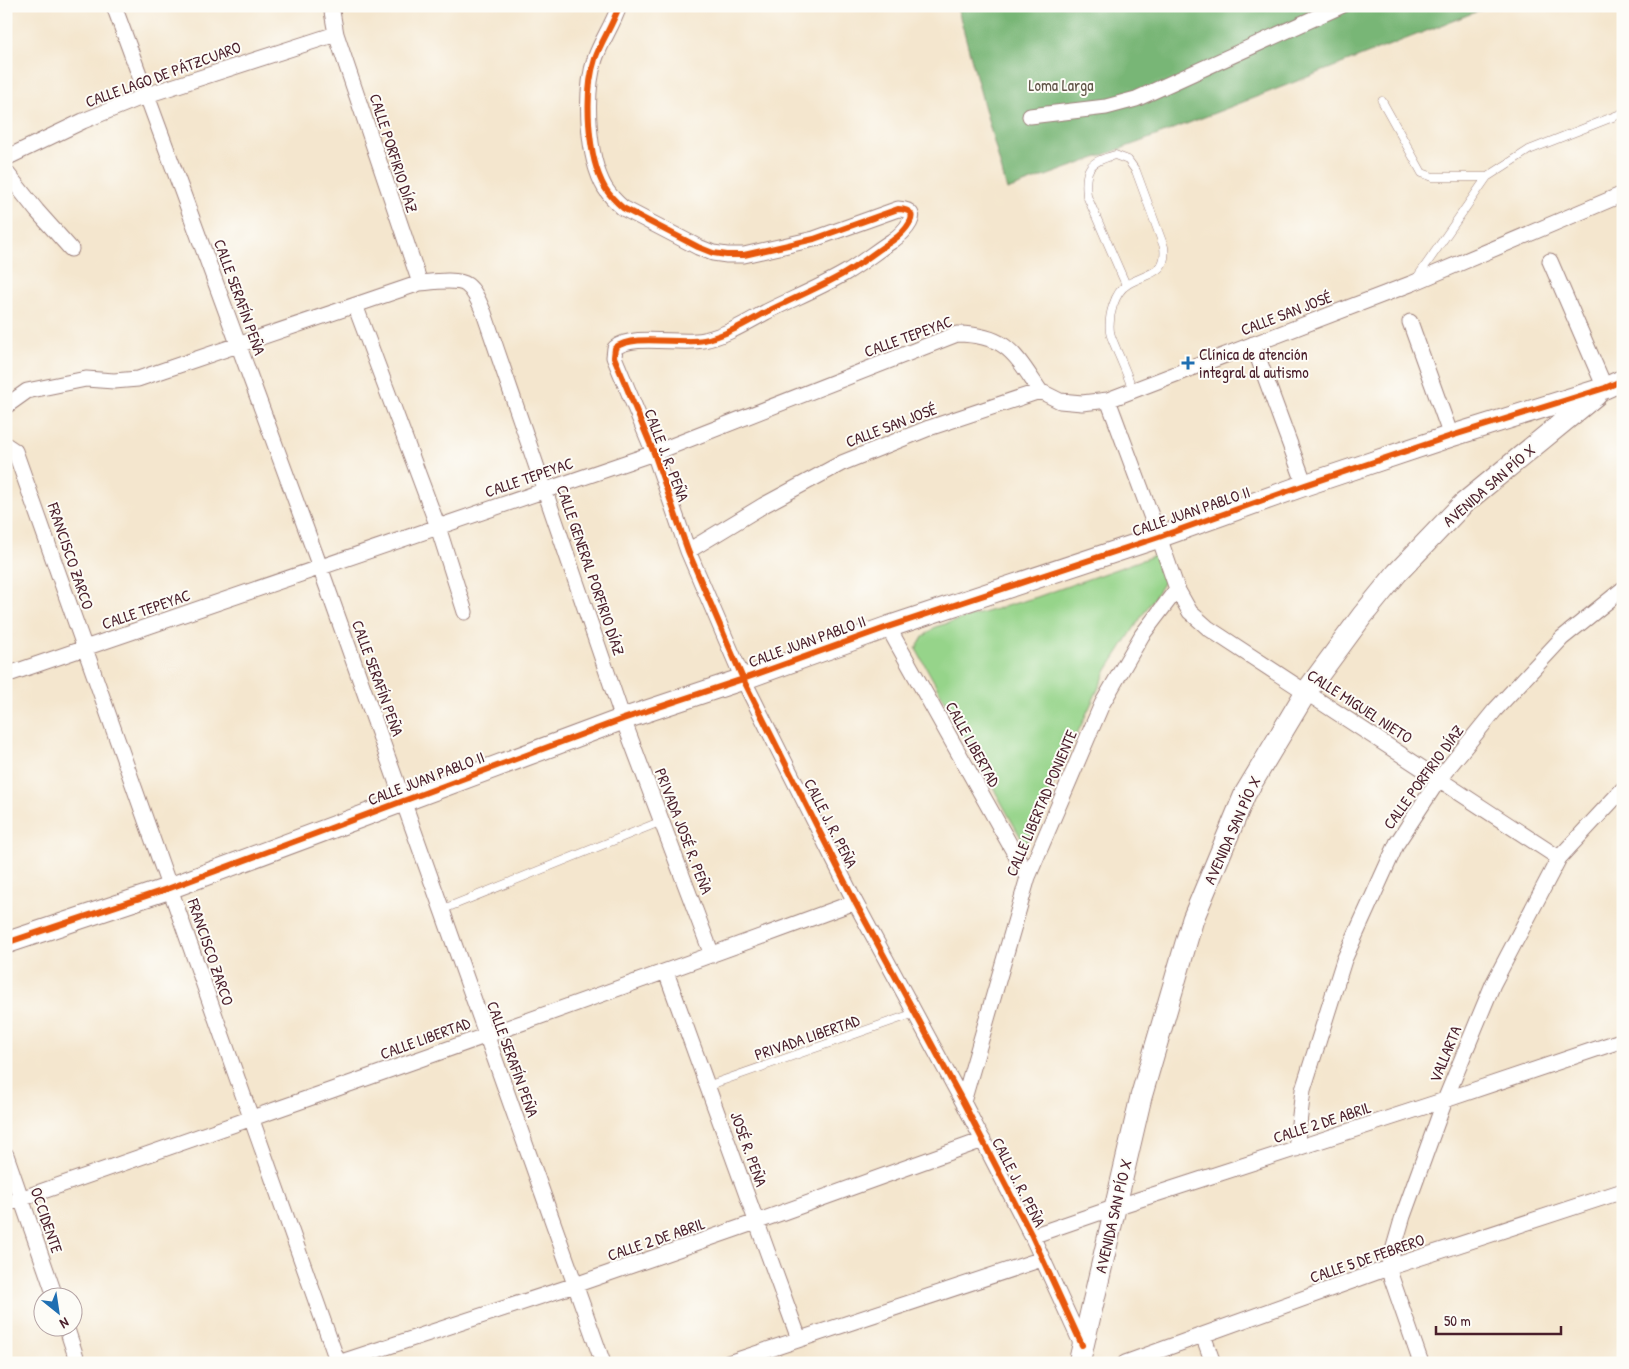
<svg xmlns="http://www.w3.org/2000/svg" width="1629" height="1369" viewBox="0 0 1629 1369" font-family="'Patrick Hand',sans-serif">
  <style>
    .green { fill: #96d48a; stroke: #707a5a }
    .forest { fill: #78b676; stroke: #616a50 }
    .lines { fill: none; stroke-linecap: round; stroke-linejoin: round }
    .lane-casing { stroke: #9f827c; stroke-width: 9 }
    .street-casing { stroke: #9f827c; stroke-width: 17 }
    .secondary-casing { stroke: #9f827c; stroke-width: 23 }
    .lane { stroke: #fff; stroke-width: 8 }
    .street { stroke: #fff; stroke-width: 15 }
    .secondary { stroke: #fff; stroke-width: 21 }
    .cycleway-casing { stroke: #fdfcf7; stroke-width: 9 }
    .cycleway { stroke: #e8590c; stroke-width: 6 }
    .poi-dot { fill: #1f6fb2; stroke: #fdfcf7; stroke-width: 2 }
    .labels { text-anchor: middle; stroke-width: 4; stroke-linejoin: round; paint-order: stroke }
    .street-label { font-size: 16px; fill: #4a1f2b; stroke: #fdfcf7 }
    .park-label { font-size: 16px; fill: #615548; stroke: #fdfcf7 }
    .poi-label { font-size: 16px; fill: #4a1f2b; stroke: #fdfcf7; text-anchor: start }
  </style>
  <rect width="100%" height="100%" fill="#fdfcf7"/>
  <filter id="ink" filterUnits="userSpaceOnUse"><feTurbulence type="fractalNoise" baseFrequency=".02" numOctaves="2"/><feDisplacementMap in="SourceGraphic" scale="10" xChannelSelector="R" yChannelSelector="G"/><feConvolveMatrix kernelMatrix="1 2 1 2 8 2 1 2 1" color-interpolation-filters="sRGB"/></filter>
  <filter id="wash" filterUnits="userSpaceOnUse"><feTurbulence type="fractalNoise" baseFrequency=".0096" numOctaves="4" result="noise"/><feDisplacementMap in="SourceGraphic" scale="20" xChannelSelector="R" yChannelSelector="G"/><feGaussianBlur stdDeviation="1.12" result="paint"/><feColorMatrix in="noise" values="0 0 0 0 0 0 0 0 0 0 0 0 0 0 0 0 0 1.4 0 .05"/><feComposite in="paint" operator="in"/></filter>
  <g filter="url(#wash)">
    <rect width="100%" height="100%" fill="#f4e6ce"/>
    <path class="green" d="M1159 554 1171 571 1107 670 1025 845 916 649 923 637 935 627 1037 597Z"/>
    <path class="forest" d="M957 6H1491L1145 140 1007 190Z"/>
  </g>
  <g filter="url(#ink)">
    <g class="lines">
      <g class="lane-casing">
        <path id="lane" d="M1382 101 1422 173 1433 177H1487
          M1416 279 1487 177 1529 150 1623 113
          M1126 285 1087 196C1084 168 1089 162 1115 155L1128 160 1136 171 1164 247C1168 274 1147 273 1128 284 1114 292 1108 317 1110 332 1111 338 1115 345 1117 351 1123 364 1128 377 1133 390
          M441 910 662 821
          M707 1086 915 1013"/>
      </g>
      <g class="street-casing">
        <path id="street" d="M114 6 320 567 603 1363
          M331 6 336 34 420 283
          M619 6C613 25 601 41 595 59 584 93 587 157 605 188 610 196 616 202 623 208L698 247 713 253 727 255H744L814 239 898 209C927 210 902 234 892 241 876 251 861 264 845 273 819 288 792 299 766 312 746 323 727 335 704 340 679 345 633 333 615 348L614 357 654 453 688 551 743 679 855 902 963 1102 1032 1236 1082 1345
          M1030 116 1106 107 1136 99 1341 6
          M6 158 83 121 147 95 336 34
          M6 172 37 211 71 249
          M1550 261 1605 388
          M355 305 438 527 465 612
          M1410 322 1451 436
          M1253 344 1305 485
          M1108 400 1159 537 1177 589 1190 612 1208 628 1559 858
          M6 406 27 391 86 379 114 381 138 379 420 283C432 282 458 278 467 285 475 291 480 304 484 313L623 719 712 955
          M6 445 15 451 338 1363
          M688 551 764 505 842 463 929 428 1040 391 1060 401 1082 403 1108 400 1413 283 1623 194
          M888 627 1028 877
          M6 675 654 453 957 334C1007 335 1014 353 1040 391
          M666 972 799 1339
          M963 1102 1028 877 1102 704 1142 635 1177 589
          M1296 1149 1303 1090 1344 960 1397 843 1439 779 1495 710 1562 638 1623 589
          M6 1155 55 1296
          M6 1204C290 1105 574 1006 855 902
          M1032 1236 1116 1207 1445 1100 1623 1040
          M66 1326 78 1363
          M1203 1335 1213 1363
          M338 1363 575 1285 756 1222 983 1140
          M728 1363 1042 1259
          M1125 1363 1388 1268 1623 1191
          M1421 1363 1388 1268 1403 1216 1445 1100 1493 984 1559 858 1623 789"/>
      </g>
      <g class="secondary-casing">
        <path id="secondary" d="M6 943 170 888 623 719 743 679 888 627 1159 537 1305 485 1451 436 1605 388 1623 380
          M1079 1363 1141 1097 1193 919 1245 794 1306 692 1362 616 1397 573 1463 504 1596 395"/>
      </g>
      <use href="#lane" class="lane"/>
      <use href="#street" class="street"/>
      <use href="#secondary" class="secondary"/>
      <g class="cycleway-casing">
        <path id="cycleway" d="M619 6C613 25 601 41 595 59 584 93 587 157 605 188 610 196 616 202 623 208L698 247 713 253 727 255H744L814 239 898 209C927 210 902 234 892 241 876 251 861 264 845 273 819 288 792 299 766 312 746 323 727 335 704 340 679 345 633 333 615 348L614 357 654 453 688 551 743 679 855 902 963 1102 1032 1236 1082 1345
          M6 943 170 888 623 719 743 679 888 627 1159 537 1305 485 1451 436 1605 388 1623 380"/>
      </g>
      <use href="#cycleway" class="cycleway"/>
    </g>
  </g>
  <path class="poi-dot" d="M1185.5 355.5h5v5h5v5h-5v5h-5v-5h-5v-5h5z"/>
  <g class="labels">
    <g class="street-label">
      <text transform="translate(163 74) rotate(-20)" y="6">CALLE LAGO DE PÁTZCUARO</text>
      <text transform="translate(394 153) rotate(72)" y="6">CALLE PORFIRIO DÍAZ</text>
      <text transform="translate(240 297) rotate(70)" y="6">CALLE SERAFÍN PEÑA</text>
      <text transform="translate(1286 313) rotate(-21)" y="6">CALLE SAN JOSÉ</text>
      <text transform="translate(908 336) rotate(-20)" y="6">CALLE TEPEYAC</text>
      <text transform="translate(891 425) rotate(-21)" y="6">CALLE SAN JOSÉ</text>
      <text transform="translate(667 455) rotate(69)" y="6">CALLE J. R. PEÑA</text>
      <text transform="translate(529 477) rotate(-19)" y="6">CALLE TEPEYAC</text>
      <text transform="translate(1489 485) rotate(-41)" y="6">AVENIDA SAN PÍO X</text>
      <text transform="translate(1191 511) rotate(-19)" y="6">CALLE JUAN PABLO II</text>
      <text transform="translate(71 556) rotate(71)" y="6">FRANCISCO ZARCO</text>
      <text transform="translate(591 570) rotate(71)" y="6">CALLE GENERAL PORFIRIO DÍAZ</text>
      <text transform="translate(146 609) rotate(-19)" y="6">CALLE TEPEYAC</text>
      <text transform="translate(807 641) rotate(-20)" y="6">CALLE JUAN PABLO II</text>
      <text transform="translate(378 678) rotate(70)" y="6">CALLE SERAFÍN PEÑA</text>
      <text transform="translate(1360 706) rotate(33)" y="6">CALLE MIGUEL NIETO</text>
      <text transform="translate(973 744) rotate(61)" y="6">CALLE LIBERTAD</text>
      <text transform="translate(1423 777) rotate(-54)" y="6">CALLE PORFIRIO DÍAZ</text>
      <text transform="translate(426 778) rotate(-21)" y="6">CALLE JUAN PABLO II</text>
      <text transform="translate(1041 803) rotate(-67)" y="6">CALLE LIBERTAD PONIENTE</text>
      <text transform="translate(831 823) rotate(63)" y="6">CALLE J. R. PEÑA</text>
      <text transform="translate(1232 830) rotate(-66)" y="6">AVENIDA SAN PÍO X</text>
      <text transform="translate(684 831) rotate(69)" y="6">PRIVADA JOSÉ R. PEÑA</text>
      <text transform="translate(211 952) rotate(71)" y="6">FRANCISCO ZARCO</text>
      <text transform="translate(807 1037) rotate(-19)" y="6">PRIVADA LIBERTAD</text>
      <text transform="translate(425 1038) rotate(-20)" y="6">CALLE LIBERTAD</text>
      <text transform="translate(1445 1054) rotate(-68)" y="6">VALLARTA</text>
      <text transform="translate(513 1059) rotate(70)" y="6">CALLE SERAFÍN PEÑA</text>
      <text transform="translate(1322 1122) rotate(-18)" y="6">CALLE 2 DE ABRIL</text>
      <text transform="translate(749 1149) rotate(70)" y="6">JOSÉ R. PEÑA</text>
      <text transform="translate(1019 1182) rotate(63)" y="6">CALLE J. R. PEÑA</text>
      <text transform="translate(1113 1216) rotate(-77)" y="6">AVENIDA SAN PÍO X</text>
      <text transform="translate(47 1220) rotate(71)" y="6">OCCIDENTE</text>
      <text transform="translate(656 1239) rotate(-19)" y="6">CALLE 2 DE ABRIL</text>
      <text transform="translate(1367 1258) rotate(-19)" y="6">CALLE 5 DE FEBRERO</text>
    </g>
    <g class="park-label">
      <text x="1061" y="91">Loma Larga</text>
    </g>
    <g class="poi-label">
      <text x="1199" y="360">Clínica de atención<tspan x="1199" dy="18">integral al autismo</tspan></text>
    </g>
  </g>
  <rect width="1629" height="1369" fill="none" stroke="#fdfcf7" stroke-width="25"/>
  <g transform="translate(58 1312) rotate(150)"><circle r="24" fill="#fdfcf7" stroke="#b5a4a5"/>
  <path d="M0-4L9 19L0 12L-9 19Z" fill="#1f6fb2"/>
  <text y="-8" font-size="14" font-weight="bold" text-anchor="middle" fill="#4a1f2b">N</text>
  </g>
  <path d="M1436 1326v8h125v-8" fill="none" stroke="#4a1f2b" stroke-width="2.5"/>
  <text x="1444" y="1326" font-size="15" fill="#4a1f2b" stroke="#fdfcf7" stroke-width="4" paint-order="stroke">50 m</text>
</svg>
